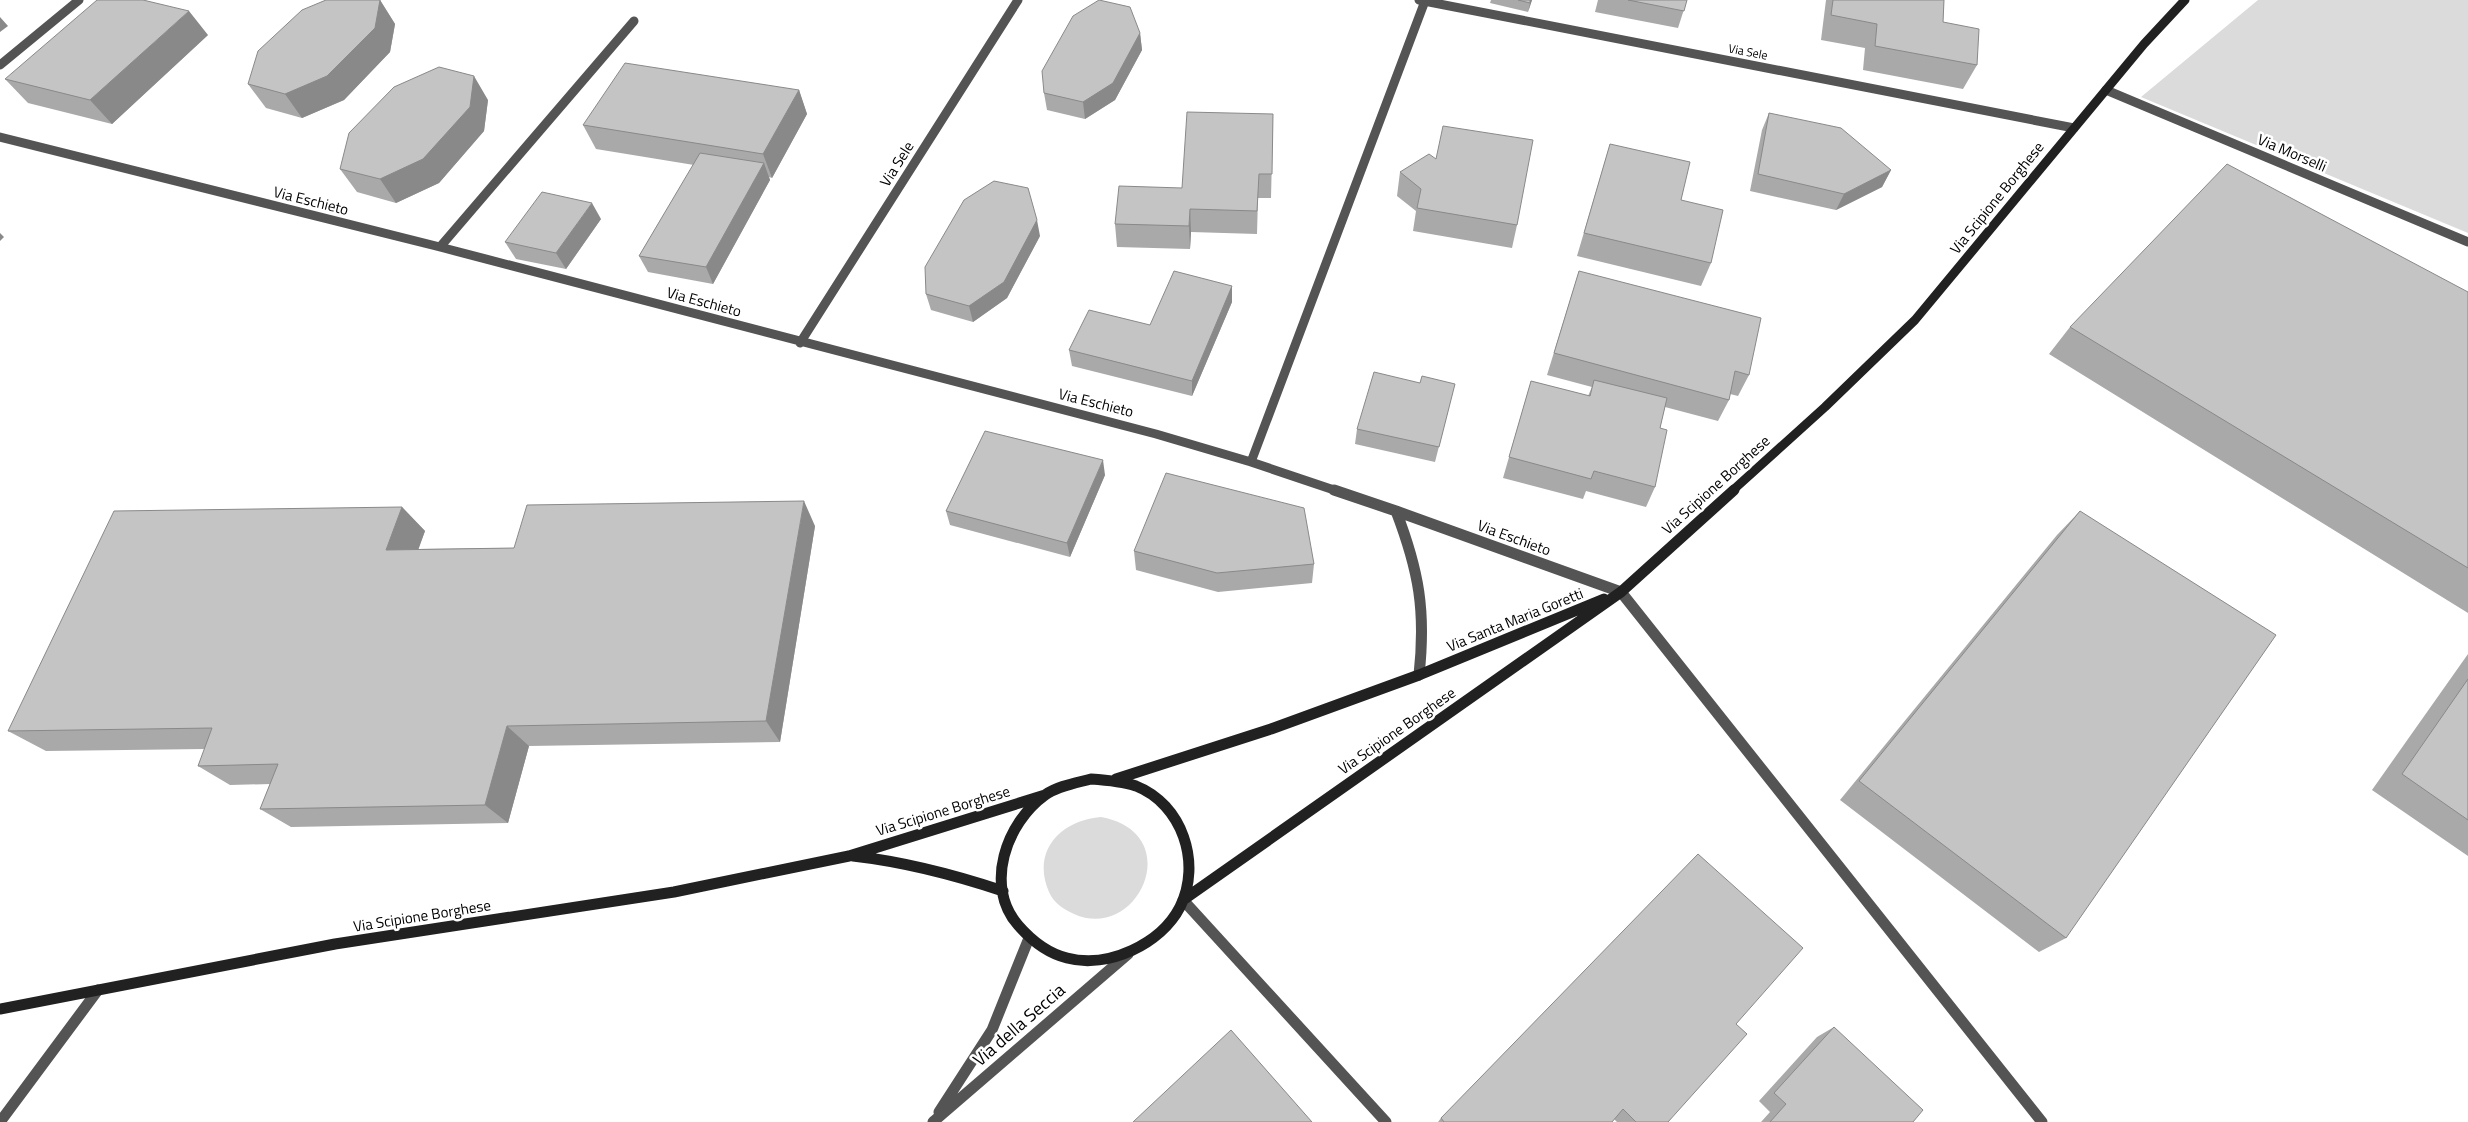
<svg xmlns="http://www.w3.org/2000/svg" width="2468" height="1122" viewBox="0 0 2468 1122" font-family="'Titillium Web',sans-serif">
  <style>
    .green { fill: #dbdbdb }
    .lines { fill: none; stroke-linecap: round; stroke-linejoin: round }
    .service { stroke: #545454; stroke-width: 11 }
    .minor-far1 { stroke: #545454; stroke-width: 9 }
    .minor { stroke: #545454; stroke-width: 11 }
    .secondary-far1 { stroke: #212121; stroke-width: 9 }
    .secondary { stroke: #212121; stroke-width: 11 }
    .wall { fill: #a9a9a9 }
    .shaded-wall { fill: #898989 }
    .building { fill: #c4c4c4; stroke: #898989 }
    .labels { text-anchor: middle; stroke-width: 5; stroke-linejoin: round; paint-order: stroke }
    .far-street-label { font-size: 12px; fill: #000; stroke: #fff }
    .street-label { font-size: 15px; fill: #000; stroke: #fff }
    .near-street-label { font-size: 18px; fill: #000; stroke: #fff }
  </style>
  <rect width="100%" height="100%" fill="#fff"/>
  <path class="green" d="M2258 0H2468V233L2141 97Z
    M1101 817C1188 833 1138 943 1074 914 1063 909 1054 903 1049 892 1031 851 1061 820 1101 817Z"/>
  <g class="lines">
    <path class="service" d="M1183 900 1386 1122"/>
    <path class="minor-far1" d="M1419 0 2074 128
      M0 65 79 0
      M2106 90 2468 242
      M0 137 440 247 1156 434 1251 462 1337 491
      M440 247 634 21
      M800 343 1018 0
      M1251 462 1425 1"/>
    <path class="minor" d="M1334 490 1396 511
      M1419 675C1426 611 1419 571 1396 511L1621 592 2042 1122
      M939 1112 992 1030 1029 938
      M0 1122 98 990
      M933 1122 1128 954"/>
    <path class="secondary-far1" d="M1732 491 1825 407 1915 320 2144 44 2185 0"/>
    <path class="secondary" d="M1091 779C1106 780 1121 781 1136 786 1182 804 1202 863 1180 907 1161 944 1108 969 1067 958 1047 953 1031 940 1018 925 984 886 1006 823 1045 795 1058 786 1076 783 1091 779Z
      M1116 779 1271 729 1419 675 1604 599
      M853 856C906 862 952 874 1003 891
      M1183 900 1621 592 1734 490
      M0 1009 335 944 674 892 849 856 1045 795"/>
  </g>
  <path class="wall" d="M380 0 395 24 390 52 344 100 302 118 266 108 248 84Z
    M1491 0H1532L1528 12 1490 3Z
    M1598 0H1687L1678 28 1595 12Z
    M1826 0H1944L1943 22 1977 65 1963 89 1863 70 1865 48 1821 40Z
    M1140 33 1142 50 1115 100 1085 119 1047 110 1044 93Z
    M208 35 112 124 28 103 5 79Z
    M799 90 807 114 772 178 769 177 770 180 713 284 648 272 639 256 694 165 596 149 583 125Z
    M488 100 484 131 439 183 396 203 357 192 340 169Z
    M1769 113 1891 170 1882 187 1836 210 1750 191 1762 130Z
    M1273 114 1271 198H1258L1257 234 1191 232 1190 249 1117 247 1115 224 1182 188Z
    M1610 144 1681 200 1711 263 1701 286 1577 256Z
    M1400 172 1517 225 1512 248 1413 231 1416 211 1397 196Z
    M601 219 566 269 516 259 505 242Z
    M1040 236 1007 298 973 322 931 310 926 294Z
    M1579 271 1749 375 1738 396 1730 394 1729 400 1718 421 1665 407 1660 428 1655 487 1646 507 1586 491 1583 499 1503 478 1531 381 1588 396 1592 387 1547 375Z
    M1232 286V302L1192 396 1072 366 1069 350 1150 325Z
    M2468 292V613L2049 354 2070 327Z
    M1451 399 1435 462 1355 444 1357 429Z
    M1105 475 1070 557 950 525 946 511Z
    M402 507 425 531 418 549 514 548 815 526 780 742 529 746 508 823 291 827 260 809 270 784 230 785 198 766 205 749 46 751 8 731Z
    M2080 511 2066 938 2039 952 1840 800 2057 535Z
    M1134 551 1314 564 1312 583 1218 592 1136 570Z
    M2468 654V856L2372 790Z
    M1736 1024 1668 1122H1617L1614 1119 1612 1122H1438L1441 1118Z
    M1834 1027 1913 1122H1761L1770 1112 1759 1101 1817 1037Z"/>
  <path class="shaded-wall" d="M380 0 395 24 390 52 344 100 302 118 285 94Z
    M1530 0H1532L1528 12 1530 3Z
    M189 11 208 35 112 124 90 100Z
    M0 17 8 26 0 32Z
    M1140 33 1142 50 1115 100 1085 119 1083 102Z
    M474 76 488 100 484 131 439 183 396 203 380 179Z
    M799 90 807 114 772 178 763 154Z
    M764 163 770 180 713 284 706 267Z
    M1891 170 1882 187 1836 210 1844 194Z
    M592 203 601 219 566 269 556 253Z
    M1190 209 1191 232 1190 249 1189 226Z
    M1037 220 1040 236 1007 298 973 322 969 306Z
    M0 233 4 237 0 241Z
    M1232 286V302L1192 396V381Z
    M1103 460 1105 475 1070 557 1067 543Z
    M804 501 815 526 780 742 766 721Z
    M402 507 425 531 410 573 386 550Z
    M507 726 529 746 508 823 485 805Z"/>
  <path class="building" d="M97 0H143L189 11 90 100 5 79Z
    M326 0H380L375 28 327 76 285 94 248 84 258 51 302 10Z
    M1099 0 1130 7 1140 33 1113 83 1083 102 1044 93 1042 71 1073 16Z
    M1518 0H1530V3Z
    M1628 0H1687L1684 11Z
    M1833 0H1944L1943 22 1979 29 1977 65 1875 46 1877 24 1831 15Z
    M625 63 799 90 763 154 583 125Z
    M439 67 474 76 470 107 423 159 380 179 340 169 349 133 394 87Z
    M1187 112 1273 114 1272 174H1259L1257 211 1190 209 1189 226 1115 224 1119 186 1182 188Z
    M1769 113 1841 128 1891 170 1844 194 1758 174Z
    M1443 126 1533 140 1517 225 1417 208 1421 189 1400 172 1429 154 1436 159Z
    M1610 144 1690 162 1681 200 1723 210 1711 263 1584 233Z
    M700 153 764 163 706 267 639 256Z
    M2227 164 2468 292V568L2070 327Z
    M994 181 1028 188 1037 220 1004 282 969 306 926 294 925 267 964 200Z
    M542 192 592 203 556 253 505 242Z
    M1174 271 1232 286 1192 381 1069 350 1089 310 1150 325Z
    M1579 271 1761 318 1749 375 1735 371 1729 400 1554 353Z
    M1374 372 1420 383 1422 376 1455 384 1439 447 1357 429Z
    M1594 380 1667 398 1660 428 1667 430 1655 487 1594 471 1591 479 1509 457 1531 381 1590 396Z
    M985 431 1103 460 1067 543 946 511Z
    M1166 473 1304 508 1314 564 1217 573 1134 551Z
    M804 501 766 721 507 726 485 805 260 809 278 764 198 766 212 728 8 731 114 511 402 507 386 550 514 548 527 505Z
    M2080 511 2276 635 2066 938 1859 781Z
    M2468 679V820L2402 774Z
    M1698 854 1803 948 1736 1024 1747 1034 1668 1122H1636L1623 1109 1612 1122H1444L1441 1118Z
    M1834 1027 1923 1110 1913 1122H1770L1786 1104 1774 1093Z
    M1231 1030 1312 1122H1133Z"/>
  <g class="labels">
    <g class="far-street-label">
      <text transform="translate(1748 52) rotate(11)" y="4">Via Sele</text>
    </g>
    <g class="street-label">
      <text transform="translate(2292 153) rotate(23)" y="5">Via Morselli</text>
      <text transform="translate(897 164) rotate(-58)" y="5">Via Sele</text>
      <text transform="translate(1997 198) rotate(-51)" y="5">Via Scipione Borghese</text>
      <text transform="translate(311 201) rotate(14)" y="5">Via Eschieto</text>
      <text transform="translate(704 302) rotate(15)" y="5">Via Eschieto</text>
      <text transform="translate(1096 403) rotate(14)" y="5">Via Eschieto</text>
      <text transform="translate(1716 485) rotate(-42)" y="5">Via Scipione Borghese</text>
      <text transform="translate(1514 538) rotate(20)" y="5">Via Eschieto</text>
      <text transform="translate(1515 620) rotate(-22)" y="5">Via Santa Maria Goretti</text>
      <text transform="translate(1397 731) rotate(-35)" y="5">Via Scipione Borghese</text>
      <text transform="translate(943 811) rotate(-17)" y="5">Via Scipione Borghese</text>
      <text transform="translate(422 916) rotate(-9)" y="5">Via Scipione Borghese</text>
    </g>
    <g class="near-street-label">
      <text transform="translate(1019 1025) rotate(-41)" y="6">Via della Seccia</text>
    </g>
  </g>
</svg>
